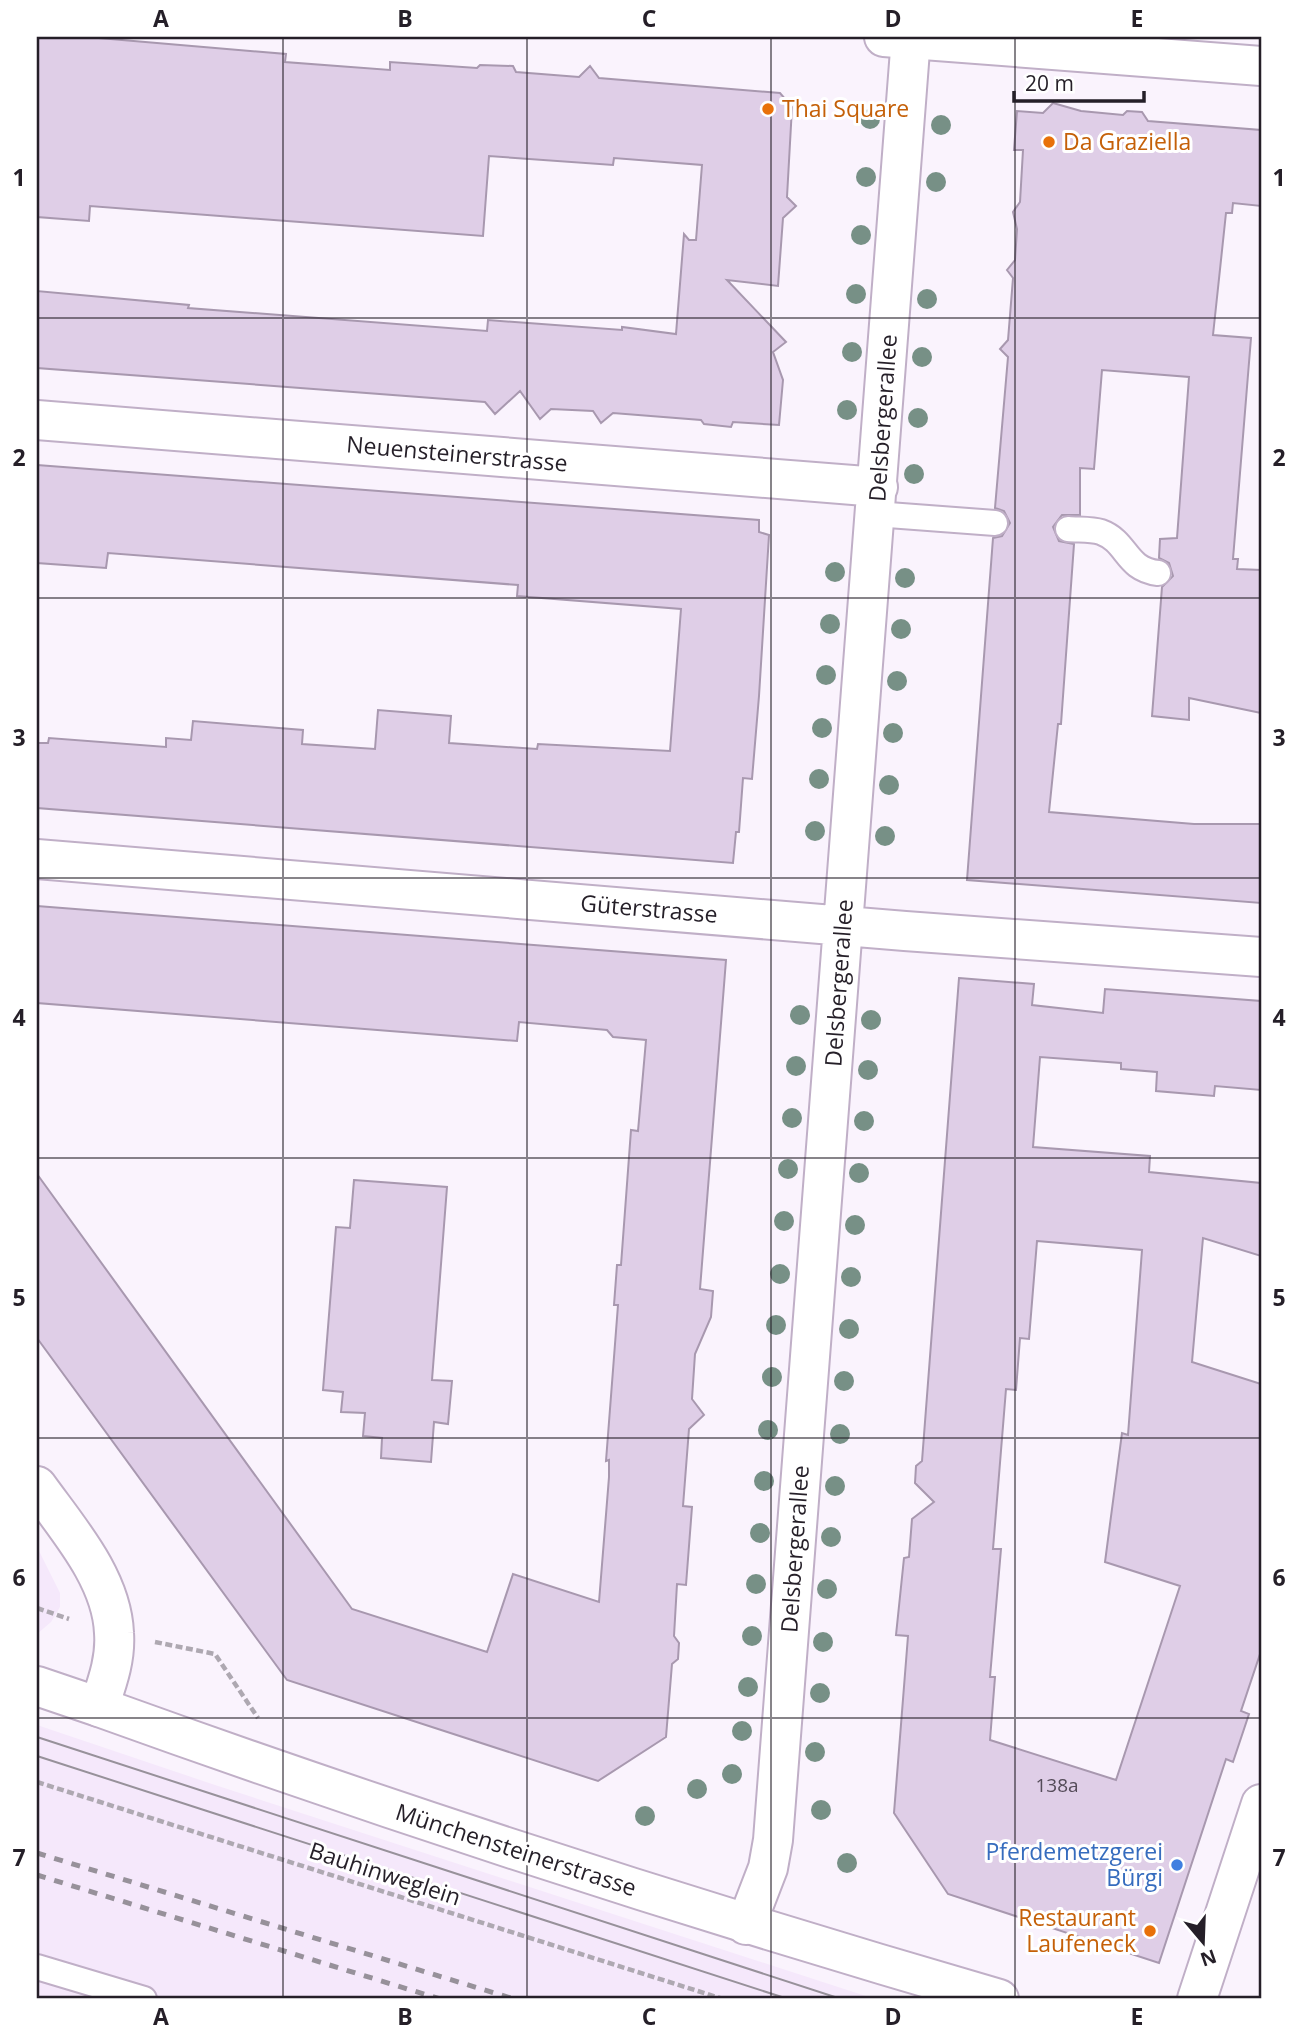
<svg xmlns="http://www.w3.org/2000/svg" width="1298" height="2036" viewBox="0 0 1298 2036" font-family="'Open Sans',sans-serif">
  <style>
    .built { fill: #f5e8fb }
    .building { fill: #dfcee7; stroke: #a898af; stroke-width: 2; fill-rule: evenodd }
    .lines { fill: none; stroke-linecap: round; stroke-linejoin: round }
    .lane-casing { stroke: #c0afc7; stroke-width: 28 }
    .street-casing { stroke: #c0afc7; stroke-width: 42 }
    .secondary-casing { stroke: #c0afc7; stroke-width: 42 }
    .primary-casing { stroke: #c0afc7; stroke-width: 42 }
    .path { stroke: #aea8b1; stroke-width: 4.5; stroke-dasharray: 7 3.5; stroke-linecap: butt }
    .lane { stroke: #fff; stroke-width: 24 }
    .street { stroke: #fff; stroke-width: 38 }
    .secondary { stroke: #fff; stroke-width: 38 }
    .primary { stroke: #fff; stroke-width: 38 }
    .tram { stroke: #97919a; stroke-width: 2 }
    .rail { stroke: #97919a; stroke-width: 5; stroke-dasharray: 9 9; stroke-linecap: butt }
    .tree { fill: #779086 }
    .grid { fill: none; stroke: #251f28; stroke-width: 2; stroke-opacity: 0.55 }
    .food-dot { fill: #e8710a; stroke: #fff; stroke-width: 2.5 }
    .shop-dot { fill: #3f7fe0; stroke: #fff; stroke-width: 2.5 }
    .labels { text-anchor: middle; stroke-width: 6; stroke-linejoin: round; paint-order: stroke }
    .number-label { font-size: 19px; fill: #544b58 }
    .food-label { font-size: 23px; fill: #c56008; stroke: #fff; text-anchor: start }
    .street-label { font-size: 23px; fill: #251f28; stroke: #fff }
    .shop-label { font-size: 23px; fill: #366cbe; stroke: #fff; text-anchor: end }
    .neatline { fill: none; stroke: #251f28; stroke-width: 2.5 }
    .grid-label { font-size: 23px; text-anchor: middle; font-weight: bold; fill: #251f28 }
  </style>
  <rect width="100%" height="100%" fill="#faf3fd"/>
  <path class="built" d="M37 1547 60 1593V1607L51 1622 37 1634Z
    M37 1725 215 1785 875 1999H37Z"/>
  <path class="building" d="M37 37H87L286 54 285 62 390 70V62L477 68 480 65 513 66 516 72 579 77 590 66 599 78 780 93 792 107 787 197 796 206 783 218 778 286 727 280 786 342 773 352 783 380 779 425 733 422 731 427 704 424 701 420 613 413 601 423 593 411 551 409 540 419 520 391 495 414 485 402 37 368V291L189 305 188 308 487 331 488 320 622 330V327L676 334 684 234 689 240H696L702 165 614 158 613 165 489 156 483 236 90 206 89 221 37 217Z
    M1053 103 1081 111 1123 115 1127 111 1142 112 1148 121 1261 130V206L1233 203 1232 213H1226L1213 335 1251 338 1233 559H1238L1237 569 1261 570V713L1189 698V720L1152 716 1162 587 1173 576 1169 563 1159 558 1160 539 1177 538 1189 377 1102 370 1094 469 1080 468V515H1062L1053 527 1059 541 1074 544 1061 724H1058L1049 812 1194 824H1261V903L967 880 993 538 1002 536 1010 523 1004 511 995 508 1008 357 1000 349 1008 340 1013 278 1007 270 1015 260 1017 229 1013 212 1020 202 1023 150H1014L1017 111 1043 113Z
    M37 465 759 520V532L769 535 759 696 752 779 743 778 739 832H736L733 863 37 808V743H48L49 738 166 747V738L191 740 193 721 303 730 302 744 375 749 378 710 451 716 449 743 537 749 538 744 670 751 681 609 517 596 518 585 108 553 106 568 37 563Z
    M37 906 726 960 700 1289 713 1291 711 1317 695 1354 692 1399 704 1415 689 1429 683 1506 692 1507 686 1585 677 1584 674 1636 679 1643 678 1659 672 1664 666 1737 598 1781 287 1680 37 1338V1174L352 1609 487 1652 513 1574 599 1602 609 1477V1460L606 1461 618 1305H614L617 1265H621L631 1130 638 1131 646 1040 613 1037 607 1030 519 1022 517 1041 37 1003Z
    M959 978 1034 984 1032 1005 1103 1013 1105 989 1261 1001V1090L1215 1086 1214 1096 1156 1091 1157 1072 1121 1069V1063L1040 1057 1033 1147 1150 1156 1149 1172 1261 1183V1256L1203 1238 1192 1362 1261 1384V1651L1241 1711 1249 1714 1233 1762 1226 1759 1159 1963 948 1894 894 1813 908 1636 896 1635 904 1558 909 1557 912 1519 934 1502 915 1483 916 1466 922 1461ZM1037 1241 1142 1250 1128 1435 1122 1433 1105 1562 1180 1586 1116 1780 990 1740 995 1677H990L1001 1549H993L1006 1389 1016 1390 1020 1338 1029 1339Z
    M354 1180 447 1187 432 1380 452 1381 448 1424 434 1422 431 1462 381 1458 382 1438 363 1436 365 1413 341 1412 343 1392 323 1390 336 1227 350 1228Z"/>
  <g class="lines">
    <g class="lane-casing">
      <path id="lane" d="M875 514 995 523
        M1068 529C1078 530 1091 529 1101 532 1128 542 1125 569 1158 573
        M37 1967 144 1999"/>
    </g>
    <g class="street-casing">
      <path id="street" d="M37 420 878 487
        M37 859 905 931 1261 957
        M746 1925 768 1868 773 1840 911 37
        M1197 1999 1261 1804"/>
    </g>
    <g class="secondary-casing">
      <path id="secondary" d="M884 37 1261 66
        M37 1686 99 1707"/>
    </g>
    <g class="primary-casing">
      <path id="primary" d="M37 1486C67 1528 112 1578 114 1633 116 1659 107 1683 99 1707 396 1814 696 1911 999 1999"/>
    </g>
    <path class="path" d="M37 1608 69 1619
      M155 1642 215 1654 258 1718
      M37 1782 723 1999"/>
    <use href="#lane" class="lane"/>
    <use href="#street" class="street"/>
    <use href="#secondary" class="secondary"/>
    <use href="#primary" class="primary"/>
    <path class="tram" d="M37 1737 841 1999
      M37 1756 788 1999"/>
    <path class="rail" d="M37 1853 514 1999
      M37 1875 440 1999"/>
  </g>
  <g class="tree">
    <circle cx="870" cy="119" r="10"/>
    <circle cx="941" cy="125" r="10"/>
    <circle cx="866" cy="177" r="10"/>
    <circle cx="936" cy="182" r="10"/>
    <circle cx="861" cy="235" r="10"/>
    <circle cx="856" cy="294" r="10"/>
    <circle cx="927" cy="299" r="10"/>
    <circle cx="852" cy="352" r="10"/>
    <circle cx="922" cy="357" r="10"/>
    <circle cx="847" cy="410" r="10"/>
    <circle cx="918" cy="418" r="10"/>
    <circle cx="914" cy="474" r="10"/>
    <circle cx="835" cy="572" r="10"/>
    <circle cx="905" cy="578" r="10"/>
    <circle cx="830" cy="624" r="10"/>
    <circle cx="901" cy="629" r="10"/>
    <circle cx="826" cy="675" r="10"/>
    <circle cx="897" cy="681" r="10"/>
    <circle cx="822" cy="728" r="10"/>
    <circle cx="893" cy="733" r="10"/>
    <circle cx="819" cy="779" r="10"/>
    <circle cx="889" cy="785" r="10"/>
    <circle cx="815" cy="831" r="10"/>
    <circle cx="885" cy="836" r="10"/>
    <circle cx="800" cy="1015" r="10"/>
    <circle cx="871" cy="1020" r="10"/>
    <circle cx="796" cy="1066" r="10"/>
    <circle cx="868" cy="1070" r="10"/>
    <circle cx="792" cy="1118" r="10"/>
    <circle cx="864" cy="1121" r="10"/>
    <circle cx="788" cy="1169" r="10"/>
    <circle cx="859" cy="1173" r="10"/>
    <circle cx="784" cy="1221" r="10"/>
    <circle cx="855" cy="1225" r="10"/>
    <circle cx="780" cy="1274" r="10"/>
    <circle cx="851" cy="1277" r="10"/>
    <circle cx="776" cy="1325" r="10"/>
    <circle cx="849" cy="1329" r="10"/>
    <circle cx="772" cy="1377" r="10"/>
    <circle cx="844" cy="1381" r="10"/>
    <circle cx="768" cy="1430" r="10"/>
    <circle cx="840" cy="1434" r="10"/>
    <circle cx="764" cy="1481" r="10"/>
    <circle cx="835" cy="1486" r="10"/>
    <circle cx="760" cy="1533" r="10"/>
    <circle cx="831" cy="1537" r="10"/>
    <circle cx="756" cy="1584" r="10"/>
    <circle cx="827" cy="1589" r="10"/>
    <circle cx="752" cy="1636" r="10"/>
    <circle cx="823" cy="1642" r="10"/>
    <circle cx="748" cy="1687" r="10"/>
    <circle cx="820" cy="1693" r="10"/>
    <circle cx="742" cy="1731" r="10"/>
    <circle cx="815" cy="1752" r="10"/>
    <circle cx="732" cy="1774" r="10"/>
    <circle cx="697" cy="1789" r="10"/>
    <circle cx="821" cy="1810" r="10"/>
    <circle cx="645" cy="1816" r="10"/>
    <circle cx="847" cy="1863" r="10"/>
  </g>
  <path class="grid" d="M283 37V1999M527 37V1999M771 37V1999M1015 37V1999M37 318H1261M37 598H1261M37 878H1261M37 1158H1261M37 1438H1261M37 1718H1261"/>
  <g class="food-dot">
    <circle cx="768" cy="109" r="7"/>
    <circle cx="1049" cy="142" r="7"/>
    <circle cx="1150" cy="1931" r="7"/>
  </g>
  <circle class="shop-dot" cx="1177" cy="1865" r="7"/>
  <g class="labels">
    <g class="number-label">
      <text x="1057" y="1792">138a</text>
    </g>
    <g class="food-label">
      <text x="782" y="117">Thai Square</text>
      <text x="1063" y="150">Da Graziella</text>
      <text x="1136" y="1926" text-anchor="end">Restaurant<tspan x="1136" dy="26">Laufeneck</tspan></text>
    </g>
    <g class="street-label">
      <text transform="translate(883 418) rotate(-86)" y="8">Delsbergerallee</text>
      <text transform="translate(457 454) rotate(5)" y="8">Neuensteinerstrasse</text>
      <text transform="translate(649 909) rotate(5)" y="8">Güterstrasse</text>
      <text transform="translate(839 983) rotate(-86)" y="8">Delsbergerallee</text>
      <text transform="translate(795 1549) rotate(-86)" y="8">Delsbergerallee</text>
      <text transform="translate(516 1850) rotate(18)" y="8">Münchensteinerstrasse</text>
      <text transform="translate(385 1874) rotate(18)" y="8">Bauhinweglein</text>
    </g>
    <g class="shop-label">
      <text x="1163" y="1860">Pferdemetzgerei<tspan x="1163" dy="26">Bürgi</tspan></text>
    </g>
  </g>
  <rect width="1298" height="2036" fill="none" stroke="#ffffff" stroke-width="77"/>
  <g transform="translate(1203 1942) rotate(161)" stroke="#ffffff" stroke-width="5" paint-order="stroke">
  <path d="M0-5L12 26L0 18L-12 26Z" fill="#251f28"/>
  <text y="-10" font-size="19" font-weight="bold" text-anchor="middle" fill="#251f28">N</text>
  </g>
  <path d="M1014 91v10h130v-10" fill="none" stroke="#251f28" stroke-width="3.5"/>
  <text x="1025" y="91" font-size="21" fill="#251f28" stroke="#ffffff" stroke-width="5" paint-order="stroke">20 m</text>
  <rect x="38" y="38" width="1222" height="1959" class="neatline"/>
  <g class="grid-label">
    <text x="161" y="27">A</text>
    <text x="405" y="27">B</text>
    <text x="649" y="27">C</text>
    <text x="893" y="27">D</text>
    <text x="1137" y="27">E</text>
    <text x="19" y="186">1</text>
    <text x="1279" y="186">1</text>
    <text x="19" y="466">2</text>
    <text x="1279" y="466">2</text>
    <text x="19" y="746">3</text>
    <text x="1279" y="746">3</text>
    <text x="19" y="1026">4</text>
    <text x="1279" y="1026">4</text>
    <text x="19" y="1306">5</text>
    <text x="1279" y="1306">5</text>
    <text x="19" y="1586">6</text>
    <text x="1279" y="1586">6</text>
    <text x="19" y="1866">7</text>
    <text x="1279" y="1866">7</text>
    <text x="161" y="2025">A</text>
    <text x="405" y="2025">B</text>
    <text x="649" y="2025">C</text>
    <text x="893" y="2025">D</text>
    <text x="1137" y="2025">E</text>
  </g>
</svg>
